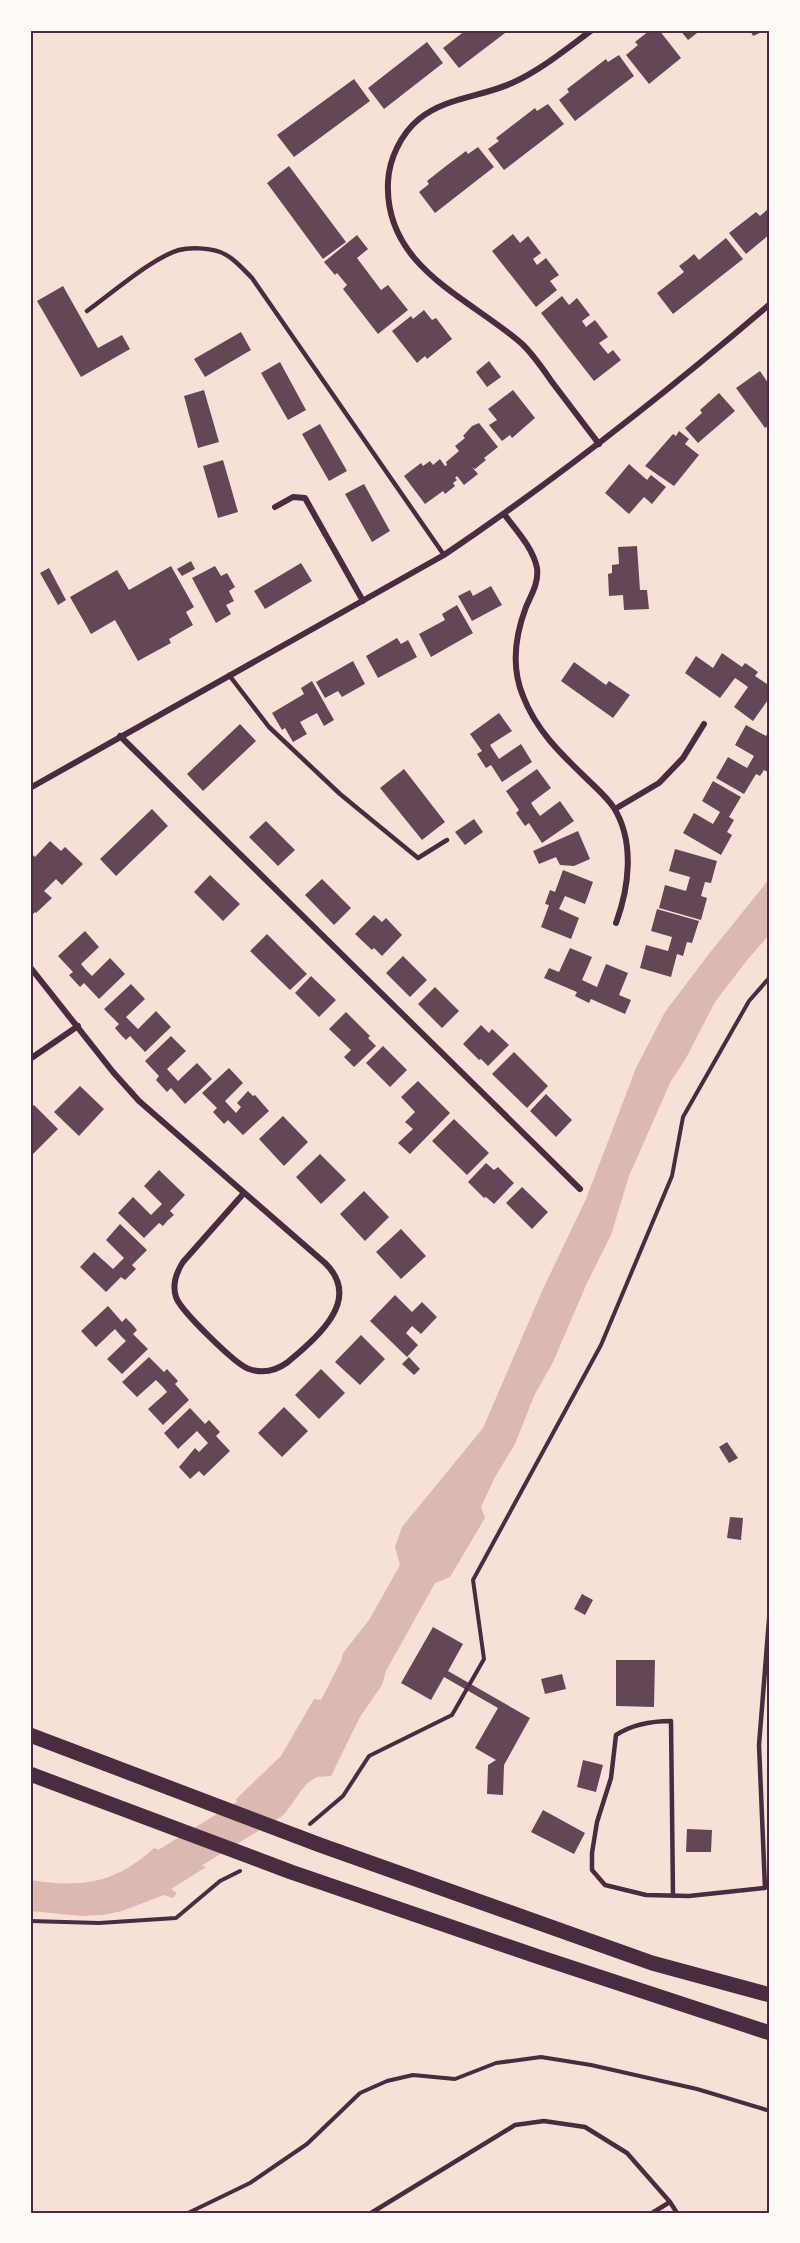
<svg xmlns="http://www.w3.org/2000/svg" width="800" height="2243" viewBox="0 0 800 2243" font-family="'Roboto Condensed',sans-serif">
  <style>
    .water { fill: #dcb8b0 }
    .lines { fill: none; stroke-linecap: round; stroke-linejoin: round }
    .river { stroke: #dcb8b0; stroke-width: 36 }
    .building { fill: #644757 }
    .path { stroke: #4a2c40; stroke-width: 4 }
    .service { stroke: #4a2c40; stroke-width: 4.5 }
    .minor { stroke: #4a2c40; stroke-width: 6 }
    .trunk { stroke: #4a2c40; stroke-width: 15 }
    .neatline { fill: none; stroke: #4a2c40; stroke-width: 2 }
  </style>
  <rect width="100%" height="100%" fill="#f7e1d7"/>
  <path class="water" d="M770 878V934L748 959 715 1002 685 1060 671 1081 629 1176 611 1235 587 1283 553 1362 534 1396 515 1444 495 1477 481 1507 485 1518 450 1577 435 1583 386 1671 382 1685 360 1717 331 1776 317 1777 309 1782 289 1802 272 1814 235 1800 281 1756 314 1699 321 1700 341 1661 343 1653 369 1620 400 1565 395 1547 402 1527 483 1428 543 1289 586 1199 636 1068 665 1012 708 955Z
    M154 1848 206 1867 171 1889 177 1893 173 1898 164 1895 122 1911 103 1915 81 1916 30 1911V1880C81 1888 115 1884 154 1848Z"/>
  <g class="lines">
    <path class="river" d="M137 1884 271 1802 291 1774"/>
  </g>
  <path class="building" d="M466 30H509L459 68 443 48Z
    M650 30H659L681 58 649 84 626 55 638 45 635 42Z
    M680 30H701L688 40Z
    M750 30H766L753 36Z
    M427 42 443 63 384 109 368 88Z
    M619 55 634 76 575 121 559 100 569 92 567 89 606 59 608 62Z
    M354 79 370 101 294 157 277 135Z
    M548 104 564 124 504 170 488 149 499 141 496 138 535 108 537 111Z
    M478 147 494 167 435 213 419 192 429 184 427 181 446 166 466 151 468 154Z
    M289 166 346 242 323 259 267 183Z
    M768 209 770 234 746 254 729 233 756 212 760 216Z
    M513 234 520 243 528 236 541 253 533 259 537 265 546 258 559 275 550 281 557 290 536 307 492 251Z
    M357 235 368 249 357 258 381 290 388 285 408 310 378 334 343 289 347 285 337 273 335 275 324 262Z
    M726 238 743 259 673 314 657 293 684 272 679 266 687 260 694 254 699 260Z
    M63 286 98 348 122 335 130 349 81 377 37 301Z
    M562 296 569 305 577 298 590 315 582 321 586 327 595 320 608 337 599 343 608 354 613 350 621 360 594 381 541 313Z
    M424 310 432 320 436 318 452 339 427 359 425 356 417 363 392 331 411 316 413 319Z
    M241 332 251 350 205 377 194 359Z
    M489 361 501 377 487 387 476 372Z
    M280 362 306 410 288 420 261 373Z
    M760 371 770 386V425L765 428 736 388Z
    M204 390 219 442 198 448 184 396Z
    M513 390 535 418 512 438 510 435 502 441 489 425 497 420 488 409Z
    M719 393 735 411 698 443 685 428 702 413 700 410Z
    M479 423 498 447 484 458 486 460 475 469 472 467 478 474 464 485 457 476 455 478 457 480 453 483 455 486 445 494 443 491 425 504 404 476 421 463 423 466 430 461 433 465 440 459 445 466 447 465 446 462 459 451 455 446 465 438 463 436 472 426Z
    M320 424 347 471 329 481 302 434Z
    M679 431 689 439 685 444 699 455 674 486 645 466 673 434 676 436Z
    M223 460 238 512 218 518 203 466Z
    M629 464 647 480 651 475 666 487 652 504 644 497 629 514 605 493Z
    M364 484 390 531 372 542 345 494Z
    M637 546 640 590H647L649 609 624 610 623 595 609 596 608 574 612 573V565L619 564 618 547Z
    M191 561 195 569 182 576 177 569Z
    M301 563 312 581 265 609 254 591Z
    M171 566 194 607 186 612 193 625 169 639 171 643 138 661 115 620 91 634 70 597 117 570 129 590Z
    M215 566 221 576 227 573 235 587 229 591 234 601 226 605 231 614 216 623 192 578Z
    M49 568 66 600 58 605 40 573Z
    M491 586 502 605 472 621 458 596 470 590 473 596Z
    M457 605 473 633 431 657 419 634 445 620 442 614Z
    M397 638 401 644 408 640 417 657 378 678 366 656Z
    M722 653 742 667 745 663 751 667 758 672 755 676 770 686V697L753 721 734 707 748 687 741 682 735 678 720 698 685 673 696 656 713 668Z
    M353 661 365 684 342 697 338 691 325 698 316 682Z
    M574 662 606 685 609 681 630 695 613 718 561 681Z
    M312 681 334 720 324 726 317 713 300 722 307 734 293 742 285 728 282 730 272 713 304 694 301 688Z
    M499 713 512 731 490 745 499 759 521 744 532 762 502 782 491 765 486 768 477 754 482 751 470 734Z
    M240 724 256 741 203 791 187 774Z
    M746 725 766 736 770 728V773L764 770 760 776 756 774 744 794 716 778 728 757 747 768 754 756 735 745Z
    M404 769 445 822 422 840 380 788Z
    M537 769 551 788 531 803 535 809 540 816 560 801 574 821 542 843 529 823 525 826 516 813 519 810 506 791Z
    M713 781 741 797 729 817 734 820 727 832 732 835 721 855 683 833 694 813 713 824 720 812 702 801Z
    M152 809 168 826 116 876 100 859Z
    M474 819 483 832 465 845 455 832Z
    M266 821 295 850 278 866 249 837Z
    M578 831 590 859 574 866 560 865 556 857 539 864 533 851Z
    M50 841 61 851 65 847 83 864 62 885 56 879 44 891 52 898 36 913 35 912 30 917V856L32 854 35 857Z
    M675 849 717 861 711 883 705 882 701 896 707 898 701 920 659 908 665 885 686 891 690 877 669 871Z
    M563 870 593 882 585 904 565 896 559 909 579 918 571 939 541 927 549 905 545 904 550 890 555 892Z
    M210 875 240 904 223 921 194 892Z
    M322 879 351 908 334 925 305 895Z
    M657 909 699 921 692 943 687 942 683 956 677 954 671 977 640 968 646 945 668 951 672 937 651 931Z
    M374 915 382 922 386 918 402 935 382 956 374 948 372 950 355 934Z
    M85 931 99 947 81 964 86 970 92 976 110 958 125 974 99 999 84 983 80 987 69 975 73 972 58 956Z
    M267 934 307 974 290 990 250 951Z
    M570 948 592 957 582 980 597 987 606 964 628 973 619 995 631 1000 625 1014 591 999 589 1003 575 996 577 992 544 978 549 968 559 972Z
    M403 956 427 980 410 997 386 973Z
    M311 976 336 1000 319 1017 295 993Z
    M131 984 145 999 126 1017 138 1029 156 1011 171 1027 145 1052 130 1036 126 1040 120 1034 115 1028 119 1024 104 1009Z
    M435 987 459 1011 442 1028 418 1004Z
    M346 1012 370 1036 368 1038 376 1046 354 1067 344 1057 351 1050 329 1029Z
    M481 1025 489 1033 492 1029 509 1045 488 1066 481 1059 479 1060 463 1044Z
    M171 1036 186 1051 167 1069 178 1081 197 1063 212 1079 185 1104 171 1088 167 1092 156 1080 159 1076 145 1061Z
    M383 1046 407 1070 390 1087 366 1063Z
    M514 1052 548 1086 527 1108 492 1074Z
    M229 1068 243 1083 225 1101 236 1113 241 1107 237 1103 248 1091 253 1096 255 1095 269 1111 243 1135 228 1120 224 1124 213 1112 217 1108 202 1093Z
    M418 1081 450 1113 410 1154 398 1143 413 1129 405 1122 415 1112 401 1097Z
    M80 1086 104 1109 79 1136 54 1112Z
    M546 1094 572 1120 556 1137 530 1111Z
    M34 1105 58 1129 32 1155 30 1153V1109Z
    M283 1116 308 1142 284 1166 259 1139Z
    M454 1119 489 1153 467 1175 432 1141Z
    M320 1154 346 1180 321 1204 296 1177Z
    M486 1163 494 1170 498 1167 514 1183 494 1204 486 1197 484 1198 468 1182Z
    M159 1170 185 1195 170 1211 174 1215 168 1220 163 1226 159 1223 144 1238 118 1213 133 1197 151 1215 162 1204 144 1186Z
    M522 1187 548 1212 532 1229 506 1203Z
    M364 1191 389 1217 365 1241 340 1214Z
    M120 1224 147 1250 132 1265 136 1269 125 1280 121 1277 106 1292 80 1267 94 1252 113 1269 124 1258 106 1240Z
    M401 1229 426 1256 401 1279 376 1252Z
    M395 1295 412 1312 422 1302 437 1317 421 1334 412 1326 406 1333 418 1345 407 1357 370 1321Z
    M108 1306 122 1322 126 1318 132 1324 137 1330 133 1334 148 1349 122 1374 107 1359 126 1341 120 1335 115 1329 96 1347 81 1331Z
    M361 1335 385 1359 360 1385 335 1362Z
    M149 1357 164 1372 167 1369 178 1381 175 1384 189 1400 163 1425 148 1409 167 1392 162 1386 156 1380 137 1397 122 1382Z
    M409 1357 420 1369 414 1375 402 1364Z
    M321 1369 345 1393 319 1419 295 1395Z
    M284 1407 308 1431 282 1457 258 1433Z
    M190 1408 205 1424 209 1420 220 1432 216 1436 230 1451 204 1476 199 1471 190 1479 179 1467 195 1448 199 1452 208 1443 197 1431 178 1449 164 1433Z
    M727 1442 738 1458 729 1463 719 1447Z
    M730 1517 743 1518 741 1540 727 1538Z
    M582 1594 593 1600 585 1615 574 1609Z
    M433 1627 463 1644 448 1671 530 1718 504 1765 503 1795 487 1794 488 1765 496 1760 475 1748 498 1708 444 1677 431 1700 401 1683Z
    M616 1660H655L654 1707 616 1706Z
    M562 1674 566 1689 545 1694 541 1679Z
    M583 1760 603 1765 596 1792 577 1787Z
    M543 1810 585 1833 574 1854 531 1832Z
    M687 1829 712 1830 711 1852H686Z"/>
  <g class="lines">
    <path class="path" d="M310 1824 343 1796 369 1756 452 1715 484 1659 473 1580 601 1345 672 1176 683 1117 749 1001 770 977
      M30 1921 99 1923 176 1918 220 1881 240 1871
      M188 2213 250 2183 307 2144 360 2093 387 2081 413 2075 455 2079 496 2063 541 2057 591 2065 697 2089 770 2111"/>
    <path class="service" d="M87 311C111 294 152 258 179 250 190 247 209 248 220 252 233 257 243 269 252 278L444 555
      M229 675 269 727 340 794 418 858 447 840
      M673 1896 671 1721C651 1721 633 1724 616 1735L611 1778 597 1822 592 1853V1870L605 1885 646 1895 689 1896 765 1888 759 1745 770 1607
      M371 2213 515 2125 544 2121 585 2127 627 2153 670 2202 677 2213
      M652 2213 670 2202"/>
    <path class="minor" d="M592 30C566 49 541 70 512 83 482 97 446 97 419 119 401 134 389 159 388 182 384 267 468 297 521 343 533 354 543 369 552 382 568 403 583 423 599 444
      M275 507 293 497 305 498 363 601
      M504 514C516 530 533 548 537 568 539 583 531 595 526 607 515 636 511 667 523 696 536 730 560 753 586 778 595 787 607 797 614 808 635 842 629 888 616 923
      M120 736 580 1189
      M30 788 444 555C558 478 666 393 770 304
      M615 809 659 783 683 758 704 724
      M30 967 113 1072 139 1101 325 1263C363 1300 317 1337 288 1362 277 1370 263 1374 249 1369 236 1365 180 1310 176 1297 172 1285 176 1273 183 1262L244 1193
      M30 1059 78 1026"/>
    <path class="trunk" d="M30 1735 320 1845 652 1963 770 1995
      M30 1774 291 1872 539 1957 770 2033"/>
  </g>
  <rect width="800" height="2243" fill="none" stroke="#fffaf5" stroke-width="63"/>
  <rect x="32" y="32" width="736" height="2180" class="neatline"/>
</svg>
